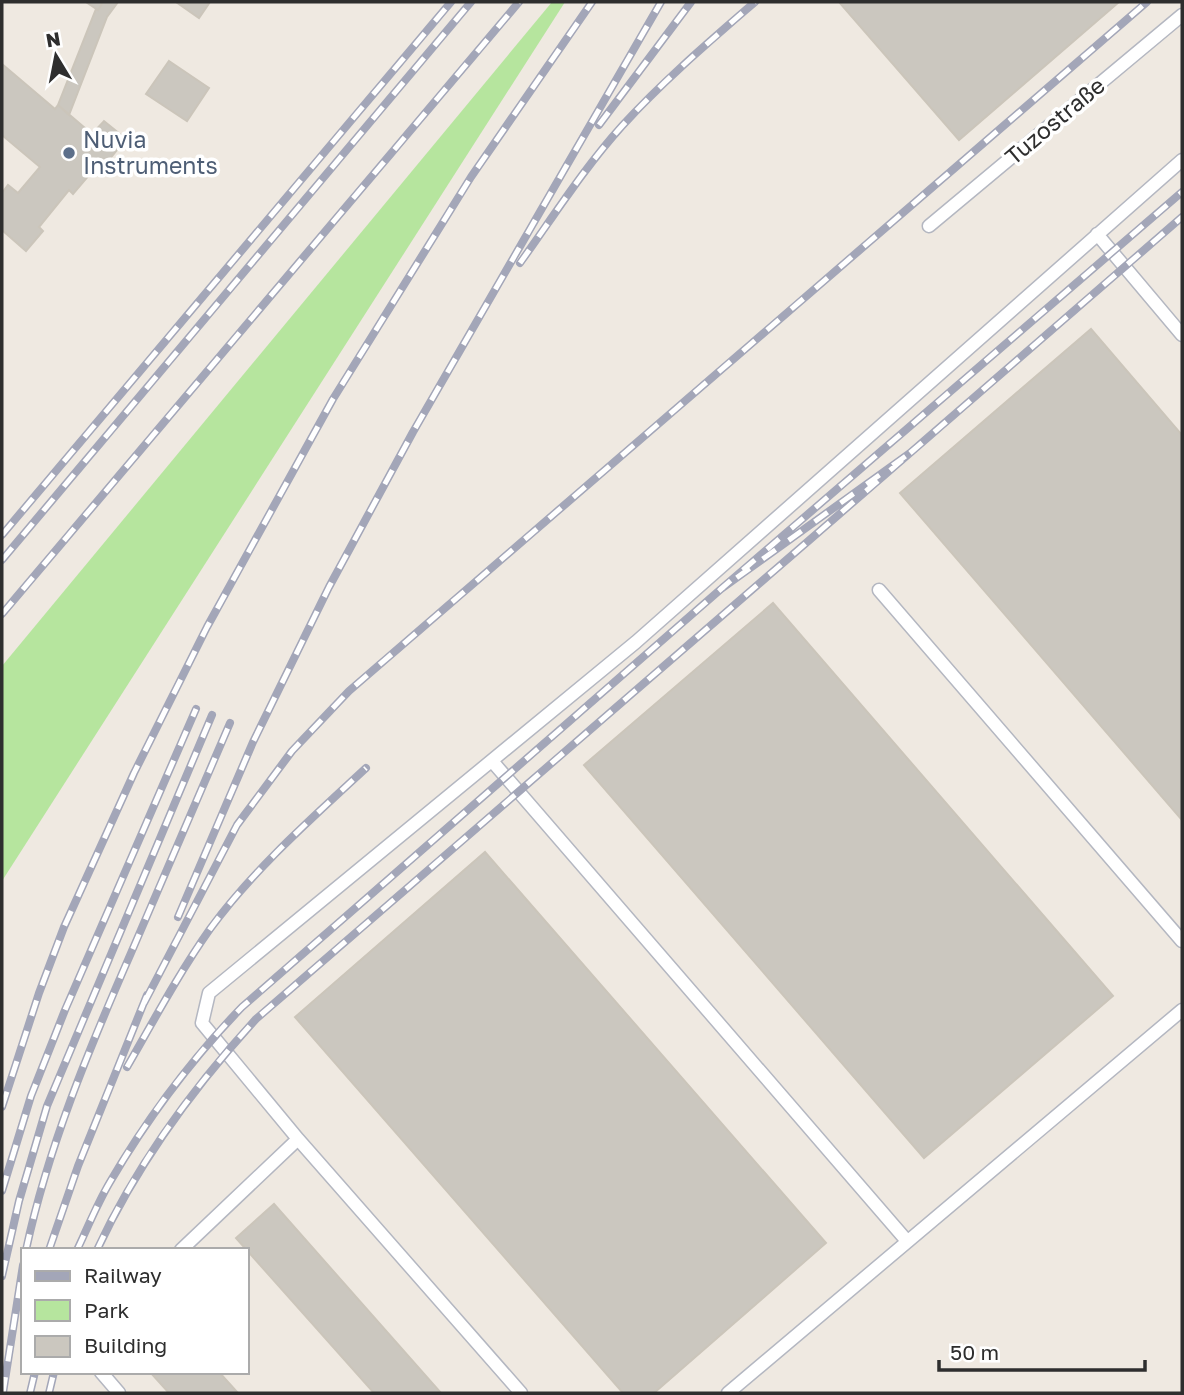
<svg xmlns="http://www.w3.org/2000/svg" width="1184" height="1395" viewBox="0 0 1184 1395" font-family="'Golos Text',sans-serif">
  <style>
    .green { fill: #b6e59e }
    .building { fill: #cbc7bf; stroke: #cbc5ba; stroke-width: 2 }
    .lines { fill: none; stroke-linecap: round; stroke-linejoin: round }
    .lane-casing { stroke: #b4b7c1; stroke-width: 15 }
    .lane { stroke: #fff; stroke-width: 12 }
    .rail-casing { stroke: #a3a6b8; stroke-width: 8 }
    .rail { stroke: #fff; stroke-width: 5; stroke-dasharray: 16; stroke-linecap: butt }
    .service-dot { fill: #5c6f8a; stroke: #fff; stroke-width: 2.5 }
    .labels { text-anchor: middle; stroke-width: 7; stroke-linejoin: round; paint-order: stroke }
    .street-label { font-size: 23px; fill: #2e2e2e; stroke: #fff }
    .service-label { font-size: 23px; fill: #4e5e75; stroke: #fff; text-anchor: start }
  </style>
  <rect width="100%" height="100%" fill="#efe9e1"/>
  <path class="green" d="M552 2H565L2 881V666Z"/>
  <path class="building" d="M86 2H103L98 10Z
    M103 2H118L107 17 69 115 58 105 96 9 98 10Z
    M176 2H210L199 18Z
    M839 2H1119L959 140Z
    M169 61 209 88 187 121 146 94Z
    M2 64 55 109 58 105 92 134 104 121 126 139 100 171 95 168 73 194 69 190 39 227 43 231 26 251 2 230V193L8 185 18 193 40 167 2 135Z
    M1091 329 1182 435V820L900 493Z
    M773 603 1113 996 924 1158 584 765Z
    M485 852 826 1243 654 1393H623L295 1017Z
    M274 1204 441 1393H374L236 1238Z
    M150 1372H219L238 1393H169Z"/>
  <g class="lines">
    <g class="lane-casing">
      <path id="lane" d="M929 226 1182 15
        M1097 234 1182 335
        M879 590 1182 941
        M492 761 907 1241
        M298 1139 202 1023 209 993 636 642 1182 160
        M181 1250 298 1139 521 1393
        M101 1372 119 1393
        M728 1393 1182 1010"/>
    </g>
    <use href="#lane" class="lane"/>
    <g class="rail-casing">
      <path id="rail" d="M599 125 691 2
        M520 263C553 217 584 168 622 126 663 81 710 41 755 2
        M910 453 1182 217
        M2 535 451 2
        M2 560 471 2
        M2 614 519 2
        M178 917 253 742 329 587 413 432 661 2
        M144 1003 237 825 292 751 349 691 1147 2
        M127 1067C154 1020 179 973 210 929 254 869 311 819 366 768
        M2 1107 39 993 64 927 134 773 207 627 333 399 471 177 592 2
        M2 1191 31 1096 65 1010 196 709
        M26 1250C48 1147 89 1049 131 953 164 876 197 800 230 723
        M49 1250 78 1166 147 995
        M77 1250C88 1227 97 1204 110 1182 148 1117 190 1061 242 1007L721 589
        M97 1250C137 1164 192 1089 256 1019L910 453 721 589 1182 192
        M2 1276 19 1201 47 1106 212 715
        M3 1393 23 1265
        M30 1393 35 1372
        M49 1393 54 1372"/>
    </g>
    <use href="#rail" class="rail"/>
  </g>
  <circle class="service-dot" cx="69" cy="153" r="7"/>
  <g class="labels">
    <g class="street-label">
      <text transform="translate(1055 121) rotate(-40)" y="8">Tuzostraße</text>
    </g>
    <g class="service-label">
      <text x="83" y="148">Nuvia<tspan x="83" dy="26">Instruments</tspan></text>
    </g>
  </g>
  <rect width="1184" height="1395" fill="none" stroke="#2e2e2e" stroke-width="7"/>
  <rect x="21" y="1248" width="228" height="126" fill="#ffffff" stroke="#ababab" stroke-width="2"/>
  <rect x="35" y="1271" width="35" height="10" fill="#a3a6b8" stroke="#ababab" stroke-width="2"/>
  <text x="84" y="1283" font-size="21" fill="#2e2e2e">Railway</text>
  <rect x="35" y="1300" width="35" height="21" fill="#b6e59e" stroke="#ababab" stroke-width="2"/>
  <text x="84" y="1318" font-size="21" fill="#2e2e2e">Park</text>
  <rect x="35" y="1336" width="35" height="21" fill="#cbc7bf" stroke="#ababab" stroke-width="2"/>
  <text x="84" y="1353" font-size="21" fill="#2e2e2e">Building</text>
  <g transform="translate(56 56) rotate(350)" stroke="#ffffff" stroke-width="5" paint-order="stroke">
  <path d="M0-5L12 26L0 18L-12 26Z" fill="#2e2e2e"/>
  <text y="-10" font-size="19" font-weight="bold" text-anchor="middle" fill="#2e2e2e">N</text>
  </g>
  <path d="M939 1360v10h206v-10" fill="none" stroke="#2e2e2e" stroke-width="3.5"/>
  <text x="950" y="1360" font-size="21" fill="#2e2e2e" stroke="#ffffff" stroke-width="5" paint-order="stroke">50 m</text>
</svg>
